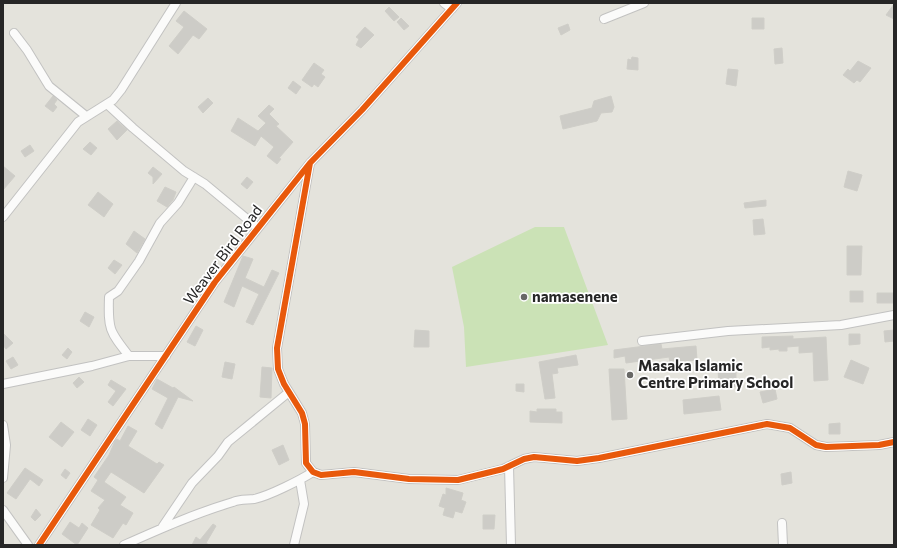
<svg xmlns="http://www.w3.org/2000/svg" width="897" height="548" viewBox="0 0 897 548" font-family="Commissioner,sans-serif">
  <style>
    .pitch { fill: #cbe2b6 }
    .building { fill: #cdccc7; stroke: #cfcec8 }
    .lines { fill: none; stroke-linecap: round; stroke-linejoin: round }
    .street-casing { stroke: #c2c2c1; stroke-width: 10 }
    .street { stroke: #fbfbfa; stroke-width: 8 }
    .cycleway-casing { stroke: #fff; stroke-width: 8 }
    .cycleway { stroke: #e8590c; stroke-width: 6 }
    .poi-dot { fill: #686866; stroke: #fff; stroke-width: 1.5 }
    .labels { text-anchor: middle; stroke-width: 3.5; stroke-linejoin: round; paint-order: stroke }
    .street-label { font-size: 15px; fill: #262626; stroke: #fff }
    .poi-label { font-size: 15px; font-weight: bold; fill: #262626; stroke: #fff; text-anchor: start }
  </style>
  <rect width="100%" height="100%" fill="#e4e3dc"/>
  <path class="pitch" d="M535 227H564L608 345 466 367 464 327 452 267Z"/>
  <path class="building" d="M894 4V19L886 15Z
    M389 7 399 17 394 21 385 11Z
    M184 11 207 29 199 39 193 35 178 54 169 46 184 27 176 21Z
    M401 18 409 26 404 30 397 22Z
    M752 18H764V29H752Z
    M568 24 570 30 561 35 558 28Z
    M365 27 374 35 361 48 356 45 359 39 356 37Z
    M782 48 783 63 775 64 774 49Z
    M632 57 638 58V70L627 69 628 59 631 60Z
    M858 61 871 68 860 82 857 80 854 83 843 75 848 69 850 71Z
    M314 63 324 70 321 74 325 77 318 87 314 84 312 87 302 80Z
    M728 69 738 70 736 86 726 84Z
    M293 81 301 87 296 94 288 88Z
    M53 96 57 100 54 104 57 107 53 112 45 106Z
    M611 96 614 107 612 112 601 113 597 121 563 129 560 116 592 108 594 101Z
    M208 98 213 103 203 113 198 107Z
    M269 105 274 109 269 114 279 124 276 126 293 142 279 158 281 159 277 164 267 156 274 147 261 136 255 146 231 131 238 118 258 131 266 123 258 116Z
    M117 121 127 130 117 140 108 129Z
    M90 142 97 148 91 155 83 149Z
    M30 145 34 151 25 157 21 151Z
    M3 166 15 176 3 190Z
    M153 167 162 174 153 184V177L148 173Z
    M848 171 862 175 857 191 844 187Z
    M247 177 253 182 247 189 241 184Z
    M165 187 176 192 173 200 167 207 157 201Z
    M98 192 113 204 104 217 88 205Z
    M766 200V206L745 208 744 203Z
    M763 219 765 234 754 235 753 220Z
    M134 231 145 239 137 253 126 244Z
    M847 246H862L861 275H847Z
    M243 256 253 259 245 278 264 287 272 270 279 273 253 325 246 322 259 294 242 286 234 307 224 302Z
    M114 260 122 265 115 274 108 268Z
    M850 291H863V302H850Z
    M877 293H894V303H877Z
    M85 312 94 317 89 327 80 321Z
    M196 326 203 330 195 346 187 342Z
    M415 330 429 331V347H414Z
    M894 330V341L885 342 884 331Z
    M3 333 13 343 6 349 3 345Z
    M849 334H860V344L849 345Z
    M793 336V339L826 337 828 380 814 381 813 352 799 353V346L787 347V351H779V349L770 350V347L762 348V337Z
    M661 344 662 349 696 346 697 360 670 362 669 357 626 363 625 356 614 358V350Z
    M68 348 72 352 67 359 62 355Z
    M576 355 578 365 557 368 558 373 552 374 555 398 545 399 539 362Z
    M13 357 18 365 11 369 6 361Z
    M851 360 869 368 863 384 844 377Z
    M225 362 235 364 232 379 222 377Z
    M262 367 272 368 271 398 260 397Z
    M718 368H736V386L719 389Z
    M609 369H624L627 419 612 420Z
    M79 377 84 382 77 388 73 383Z
    M157 379 173 388 174 387 193 401 178 397 162 429 155 424 168 398 152 389Z
    M111 380 126 389 113 406 108 402 116 391 108 385Z
    M516 384H524V392L516 391Z
    M775 389 777 399 763 403 760 392Z
    M719 396 721 410 684 414 683 400Z
    M537 409H556V412H562V423L530 422V411L537 412Z
    M88 419 97 425 90 436 81 430Z
    M61 422 74 432 62 447 49 437Z
    M840 423V434H829V424Z
    M128 426 137 431 128 446 157 464 159 462 164 465 144 493 111 472 104 482 126 497 120 505 133 513 126 525 123 523 113 538 91 525 100 510 98 508 105 500 91 491 98 480 94 477 109 455 115 441 117 439 120 441Z
    M283 445 289 460 279 465 272 450Z
    M25 468 43 480 39 486 30 479 16 499 7 493Z
    M65 469 70 473 66 479 61 475Z
    M791 472 792 483 782 485 781 474Z
    M446 488 463 493 461 500 466 502 462 513 455 511 453 518 443 515 445 508 439 506 443 494 446 495Z
    M36 509 41 515 35 521 31 517Z
    M483 515H495L494 529H483Z
    M70 522 79 528 82 523 88 528 77 545 62 534Z
    M213 524 216 526 206 543 209 545H192L196 537 200 540Z"/>
  <g class="lines">
    <g class="street-casing">
      <path id="street" d="M444 3 452 9
        M604 19 644 3
        M14 33 27 50 49 86 86 116
        M107 104 133 128 184 171 205 184 258 228
        M310 163 277 348 278 369 284 384 302 413 305 424 306 463 313 472 321 475 354 472 409 479 458 480 503 469 524 459 534 457 577 461 599 458 767 424 790 428 816 445 826 447 879 445 894 442
        M3 217 78 122 113 100 121 90 176 3
        M642 341 728 331 841 325 894 315
        M129 356C109 331 108 329 109 297L118 291 139 261 160 223 178 203 194 177
        M3 384 92 366 129 356H166
        M3 425 6 445 3 478
        M509 466 511 545
        M3 510 28 545
        M782 523 783 545
        M163 526 192 483 218 456 228 442 289 392
        M39 545 215 282 310 163 362 110 457 3
        M124 545C160 529 196 513 233 502 240 499 247 500 254 499 269 496 300 480 313 472
        M294 545 304 504 300 480"/>
    </g>
    <use href="#street" class="street"/>
    <g class="cycleway-casing">
      <path id="cycleway" d="M310 163 277 348 278 369 284 384 302 413 305 424 306 463 313 472 321 475 354 472 409 479 458 480 503 469 524 459 534 457 577 461 599 458 767 424 790 428 816 445 826 447 879 445 894 442
        M39 545 215 282 310 163 362 110 457 3"/>
    </g>
    <use href="#cycleway" class="cycleway"/>
  </g>
  <g class="poi-dot">
    <circle cx="524" cy="297" r="4"/>
    <circle cx="630" cy="375" r="4"/>
  </g>
  <g class="labels">
    <g class="street-label">
      <text transform="translate(223 255) rotate(-53)" y="5">Weaver Bird Road</text>
    </g>
    <g class="poi-label">
      <text x="532" y="302">namasenene</text>
      <text x="638" y="371">Masaka Islamic<tspan x="638" dy="17">Centre Primary School</tspan></text>
    </g>
  </g>
  <rect width="897" height="548" fill="none" stroke="#262626" stroke-width="8"/>
</svg>
